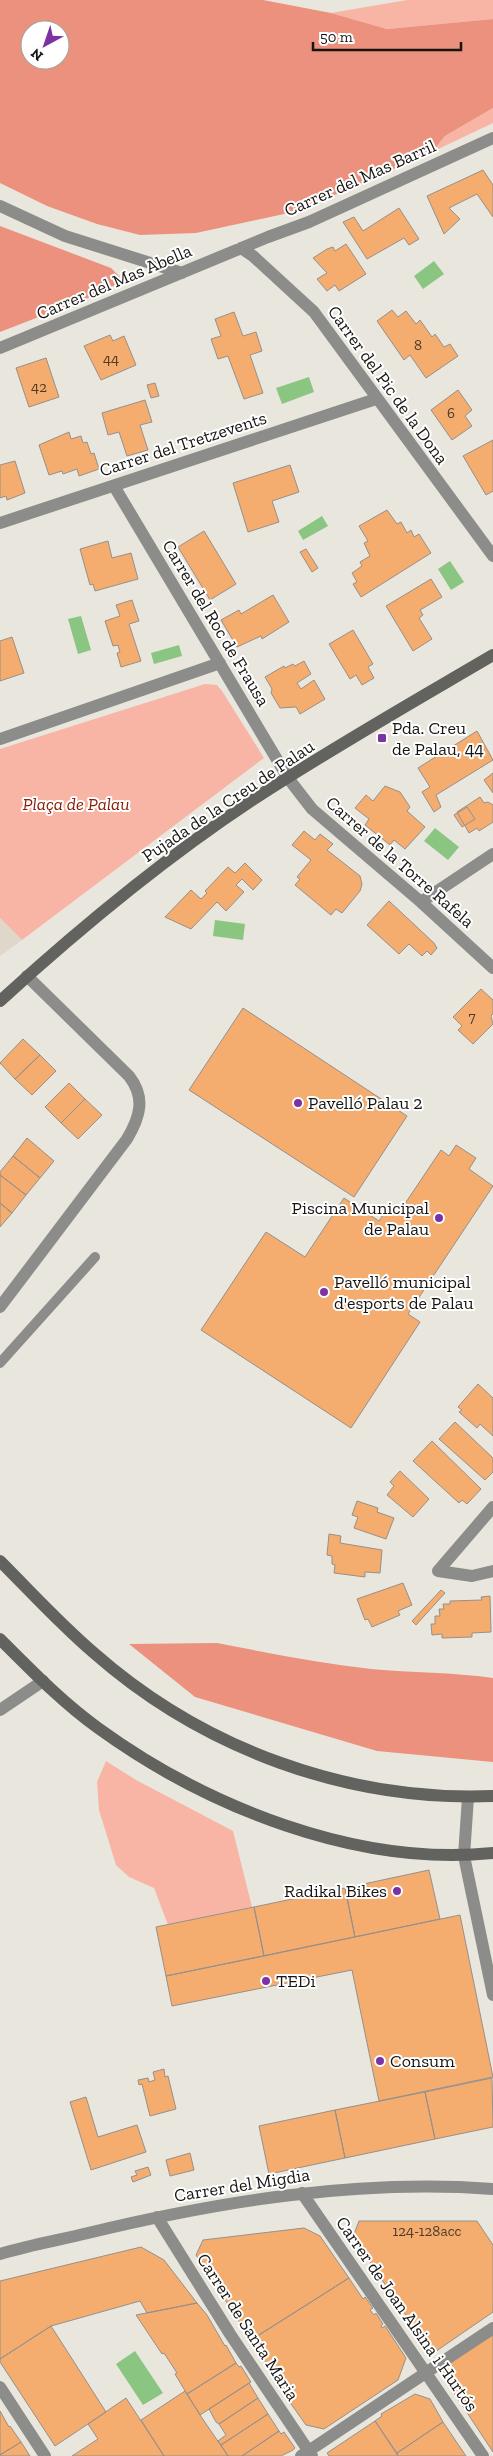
<svg xmlns="http://www.w3.org/2000/svg" width="493" height="2456" viewBox="0 0 493 2456" font-family="'Zilla Slab',serif">
  <style>
    .built { fill: #dfd8ca }
    .green { fill: #f8b5a5 }
    .forest { fill: #ec917d; fill-rule: evenodd }
    .water { fill: #8ac681 }
    .building { fill: #f4ac6f; stroke: #96908a }
    .lines { fill: none; stroke-linecap: round; stroke-linejoin: round }
    .lane { stroke: #8c8d8a; stroke-width: 10 }
    .street { stroke: #8c8d8a; stroke-width: 12 }
    .secondary { stroke: #62635e; stroke-width: 12 }
    .poi-dot { fill: #7d32a3; stroke: #fff; stroke-width: 2 }
    .labels { text-anchor: middle; stroke-width: 4; stroke-linejoin: round; paint-order: stroke }
    .number-label { font-size: 15px; fill: #4e3b29 }
    .street-label { font-size: 18px; fill: #161512; stroke: #fff }
    .poi-label { font-size: 18px; fill: #161512; stroke: #fff; text-anchor: start }
    .park-label { font-size: 18px; font-style: italic; fill: #8a2009; stroke: #fff }
  </style>
  <rect width="100%" height="100%" fill="#e9e6de"/>
  <path class="built" d="M0 918 22 940 0 956Z"/>
  <path class="green" d="M407 0H493V19L387 29 331 13Z
    M493 108V123L432 152 445 136Z
    M205 684 217 685 222 691 264 758 22 940 0 918V749Z
    M106 1761 136 1780 233 1831 252 1907 168 1925 154 1888 129 1877 116 1865 99 1810 97 1782Z"/>
  <path class="forest" d="M0 0H263L331 13 387 29 493 19V108L445 136 432 152 330 197 284 214 196 233 140 235 97 224 47 206 0 183ZM30 30H60V60H30Z
    M0 226 111 268 120 277 117 284 103 292 0 332Z
    M217 1643C268 1653 319 1663 371 1669 412 1673 452 1672 493 1678V1762L377 1751 195 1697 129 1644Z"/>
  <path class="water" d="M434 261 444 274 423 289 414 276Z
    M309 377 314 392 282 404 276 388Z
    M322 516 328 526 303 540 298 531Z
    M450 561 464 582 451 590 438 569Z
    M81 616 91 650 78 654 68 619Z
    M179 645 182 656 154 664 151 653Z
    M435 828 459 847 448 860 424 841Z
    M215 920 245 924 243 940 213 936Z
    M135 2351 163 2393 143 2405 116 2364Z"/>
  <path class="building" d="M483 170 493 185V217L477 194 449 208 460 219 444 234 427 196Z
    M399 208 419 239 409 245 404 238 367 259 343 222 354 217 363 231Z
    M346 244 366 274 339 291 335 285 327 291 317 279 327 273 313 258 327 249 333 247 335 251Z
    M392 310 398 317 406 311 416 324 420 320 432 337 435 334 444 347 450 344 458 356 426 378 410 355 404 360 377 321Z
    M234 312 243 336 256 332 262 351 250 355 263 393 244 399 228 356 218 359 211 339 221 336 215 319Z
    M110 335 113 341 124 336 136 365 101 380 84 346Z
    M46 358 59 397 29 407 16 368Z
    M155 383 159 396 151 398 147 385Z
    M458 390 472 410 465 416 472 426 452 440 431 410Z
    M145 400 152 422 140 425 148 450 127 456 119 432 108 435 102 413Z
    M69 432 71 439 81 436 83 443 87 442 91 454 94 453 99 469 79 476 77 469 63 474 62 471 49 475 39 445Z
    M493 440V491L486 495 463 456Z
    M15 461 25 493 7 500 6 496 0 498V465Z
    M290 465 299 492 272 501 279 522 248 532 233 483Z
    M387 510 397 524 401 522 407 533 411 530 414 537 419 534 431 553 361 597 353 584 357 582 352 573 362 566 360 562 370 556 364 543 368 541 359 526Z
    M204 531 236 584 210 600 178 547Z
    M108 541 112 558 131 553 138 579 95 591 93 584 90 585 80 549Z
    M306 549 318 568 312 572 300 552Z
    M431 579 442 597 420 610 423 615 419 618 432 639 413 651 386 606Z
    M273 595 289 622 262 639 261 636 237 647 221 620 239 610 241 614Z
    M132 600 139 621 129 624 141 661 121 667 117 653 120 652 118 645 113 646 105 621 120 616 116 605Z
    M353 630 373 664 368 667 374 678 362 685 356 675 350 679 329 644Z
    M12 637 24 673 0 681V641Z
    M304 661 311 674 297 683 301 689 314 680 325 699 300 714 296 707 280 708 271 693 272 689 265 677 284 666 285 668 293 664 295 666Z
    M477 731 493 760 436 795 441 807 434 812 422 792 430 787 418 768Z
    M493 773V793L484 780Z
    M385 786 400 792 410 807 407 811 425 827 405 849 394 840 390 845 365 825 369 819 355 808 366 795 373 801Z
    M480 797 484 803 488 802 493 805V822L479 831 477 828 469 833 457 812Z
    M467 807 475 819 462 827 454 815Z
    M304 831 315 840 320 834 333 844 327 850 360 876 362 884 360 891 342 913 336 909 331 915 295 885 300 879 297 877 311 860 292 845Z
    M245 863 262 880 253 890 242 879 236 885 244 892 226 911 217 902 191 929 165 917 191 890 201 899 207 893 205 891 228 867 235 873Z
    M389 901 434 943 437 948 431 955 427 951 422 956 409 944 399 954 367 925Z
    M481 989 493 1000V1014L491 1016 493 1024 473 1044 458 1030 462 1026 453 1017Z
    M243 1008 407 1116 354 1197 189 1090Z
    M23 1039 40 1055 15 1079 0 1063Z
    M40 1055 56 1071 32 1095 15 1079Z
    M69 1083 85 1099 61 1123 45 1107Z
    M85 1099 102 1115 78 1139 61 1123Z
    M27 1138 54 1161 40 1178 13 1156Z
    M456 1145 476 1158 469 1169 493 1186 408 1314 420 1322 351 1428 201 1330 266 1232 305 1257 344 1198 379 1221 388 1207 398 1214 441 1150 449 1156Z
    M13 1156 40 1178 26 1195 0 1175V1172Z
    M0 1175 26 1195 12 1213 0 1203Z
    M0 1203 12 1213 0 1227Z
    M478 1384 493 1398V1436L480 1424 477 1428 459 1412 462 1410 458 1407Z
    M455 1422 493 1458V1472L485 1480 439 1439Z
    M432 1441 481 1489 467 1504 462 1500 459 1503 413 1461Z
    M400 1471 429 1499 413 1517 387 1495 394 1486 390 1482Z
    M357 1501 378 1508 377 1512 394 1518 386 1539 354 1528 358 1517 352 1515Z
    M329 1534 341 1536 340 1543 382 1550 380 1573 365 1572V1577L334 1573 335 1565 332 1564V1556L327 1555Z
    M403 1583 412 1605 398 1611 400 1615 372 1627 368 1619 365 1620 357 1599Z
    M441 1590 445 1593 416 1625 412 1621Z
    M490 1596 491 1632 472 1633V1637L442 1638V1634L432 1635 431 1624H435V1616H440L439 1609H444L443 1604H450V1601L482 1600 481 1597Z
    M429 1870 440 1919 355 1937 345 1888Z
    M345 1888 355 1937 264 1956 254 1907Z
    M254 1907 264 1956 166 1976 156 1927Z
    M460 1915 493 2077 379 2101 352 1970 172 2006 166 1976Z
    M164 2069 165 2077 168 2076 176 2109 150 2116 142 2084 139 2085 138 2080 148 2078 149 2082 155 2080 153 2072Z
    M492 2078 493 2127 435 2139 425 2092Z
    M425 2092 435 2139 345 2158 335 2110Z
    M86 2097 98 2137 137 2125 146 2152 91 2170 70 2102Z
    M335 2110 345 2158 269 2174 259 2126Z
    M190 2153 194 2170 170 2176 166 2160Z
    M148 2167 151 2175 133 2182 131 2177 137 2175 135 2171Z
    M359 2221H477L493 2245V2312L432 2354 353 2237Z
    M304 2228 320 2236 349 2278 251 2340 196 2255 203 2240Z
    M141 2247 164 2260 197 2303 147 2313 140 2301 51 2326 0 2359V2281Z
    M349 2278 363 2299 365 2297 373 2308 370 2310 374 2315 376 2313 383 2324 381 2326 382 2328 385 2326 406 2358 398 2380 324 2429 306 2425 284 2394 286 2392H283L275 2381 278 2379 274 2375 272 2376 265 2365 267 2364 260 2354 258 2355 251 2344 253 2343 251 2340Z
    M197 2303 207 2315 225 2346 226 2345 236 2363 187 2394 175 2374 177 2373 164 2353 162 2354 136 2315Z
    M51 2326 106 2412 55 2446 0 2362V2359Z
    M493 2335V2452L439 2370Z
    M236 2363 239 2367 241 2366 251 2382 200 2415 187 2394Z
    M249 2383 258 2398 219 2424 216 2422 209 2409Z
    M185 2391 200 2415 228 2456H164L141 2420Z
    M415 2394 430 2399 443 2422 397 2453 375 2421 382 2416 381 2414Z
    M126 2398 164 2456H72L98 2439 88 2424Z
    M258 2398 268 2414 221 2445 218 2441 226 2435 219 2424Z
    M0 2411 9 2427 10 2426 21 2442 0 2455Z
    M268 2414 279 2431 242 2456H228L221 2445Z
    M375 2421 398 2456H329L327 2453Z
    M443 2422 466 2456H398L397 2453Z
    M279 2431 281 2434 284 2432 295 2448 293 2450 281 2456H242Z
    M21 2442 30 2456H0V2455Z"/>
  <g class="lines">
    <path class="lane" d="M0 1363 95 1257"/>
    <path class="street" d="M0 206 65 236 182 273
      M241 248 253 256 314 312 493 556
      M0 348 268 237 309 222 493 138
      M114 486 288 778 312 809 421 902 493 968
      M0 523 376 399
      M0 739 220 663
      M421 902 493 854
      M0 1307 127 1139C140 1117 146 1098 129 1076L27 976
      M438 1571 493 1507
      M438 1571 472 1576 493 1571
      M0 1710 43 1681
      M468 1797 464 1856 493 1995
      M302 2193 483 2456
      M157 2217 230 2334 312 2456
      M0 2254C29 2245 59 2240 88 2233 221 2201 357 2179 493 2189
      M0 2387 45 2456
      M301 2456 493 2328"/>
    <path class="secondary" d="M0 1001C80 928 163 859 254 799 332 748 413 702 493 655
      M0 1561C31 1592 61 1625 94 1653 203 1749 348 1802 493 1796
      M0 1639C31 1670 62 1702 98 1728 207 1807 357 1867 493 1853"/>
  </g>
  <g class="poi-dot">
    <rect x="377" y="733" width="10" height="10" rx="2.5"/>
    <circle cx="298" cy="1103" r="5"/>
    <circle cx="439" cy="1218" r="5"/>
    <circle cx="324" cy="1292" r="5"/>
    <circle cx="397" cy="1891" r="5"/>
    <circle cx="266" cy="1981" r="5"/>
    <circle cx="380" cy="2061" r="5"/>
  </g>
  <g class="labels">
    <g class="number-label">
      <text x="418" y="350">8</text>
      <text x="111" y="364">44</text>
      <text x="39" y="392">42</text>
      <text x="451" y="418">6</text>
      <text x="472" y="1022">7</text>
      <text x="427" y="2236">124-128acc</text>
    </g>
    <g class="street-label">
      <text transform="translate(360 178) rotate(-24)" y="6">Carrer del Mas Barril</text>
      <text transform="translate(114 282) rotate(-23)" y="6">Carrer del Mas Abella</text>
      <text transform="translate(388 385) rotate(54)" y="6">Carrer del Pic de la Dona</text>
      <text transform="translate(183 444) rotate(-18)" y="6">Carrer del Tretzevents</text>
      <text transform="translate(216 623) rotate(59)" y="6">Carrer del Roc de Frausa</text>
      <text transform="translate(228 801) rotate(-34)" y="6">Pujada de la Creu de Palau</text>
      <text transform="translate(400 862) rotate(41)" y="6">Carrer de la Torre Rafela</text>
      <text transform="translate(242 2185) rotate(-9)" y="6">Carrer del Migdia</text>
      <text transform="translate(407 2314) rotate(55)" y="6">Carrer de Joan Alsina i Hurtós</text>
      <text transform="translate(248 2327) rotate(57)" y="6">Carrer de Santa Maria</text>
    </g>
    <g class="poi-label">
      <text x="392" y="734">Pda. Creu<tspan x="392" dy="21">de Palau, 44</tspan></text>
      <text x="308" y="1109">Pavelló Palau 2</text>
      <text x="429" y="1214" text-anchor="end">Piscina Municipal<tspan x="429" dy="21">de Palau</tspan></text>
      <text x="334" y="1288">Pavelló municipal<tspan x="334" dy="21">d'esports de Palau</tspan></text>
      <text x="387" y="1897" text-anchor="end">Radikal Bikes</text>
      <text x="276" y="1987">TEDi</text>
      <text x="390" y="2067">Consum</text>
    </g>
    <g class="park-label">
      <text x="76" y="810">Plaça de Palau</text>
    </g>
  </g>
  <g transform="translate(45 45) rotate(220)"><circle r="24" fill="#ffffff" stroke="#a2a1a0"/>
  <path d="M0-4L9 19L0 12L-9 19Z" fill="#7d32a3"/>
  <text y="-8" font-size="14" font-weight="bold" text-anchor="middle" fill="#161512">N</text>
  </g>
  <path d="M313 42v8h148v-8" fill="none" stroke="#161512" stroke-width="2.5"/>
  <text x="320" y="42" font-size="15" fill="#161512" stroke="#ffffff" stroke-width="4" paint-order="stroke">50 m</text>
</svg>
